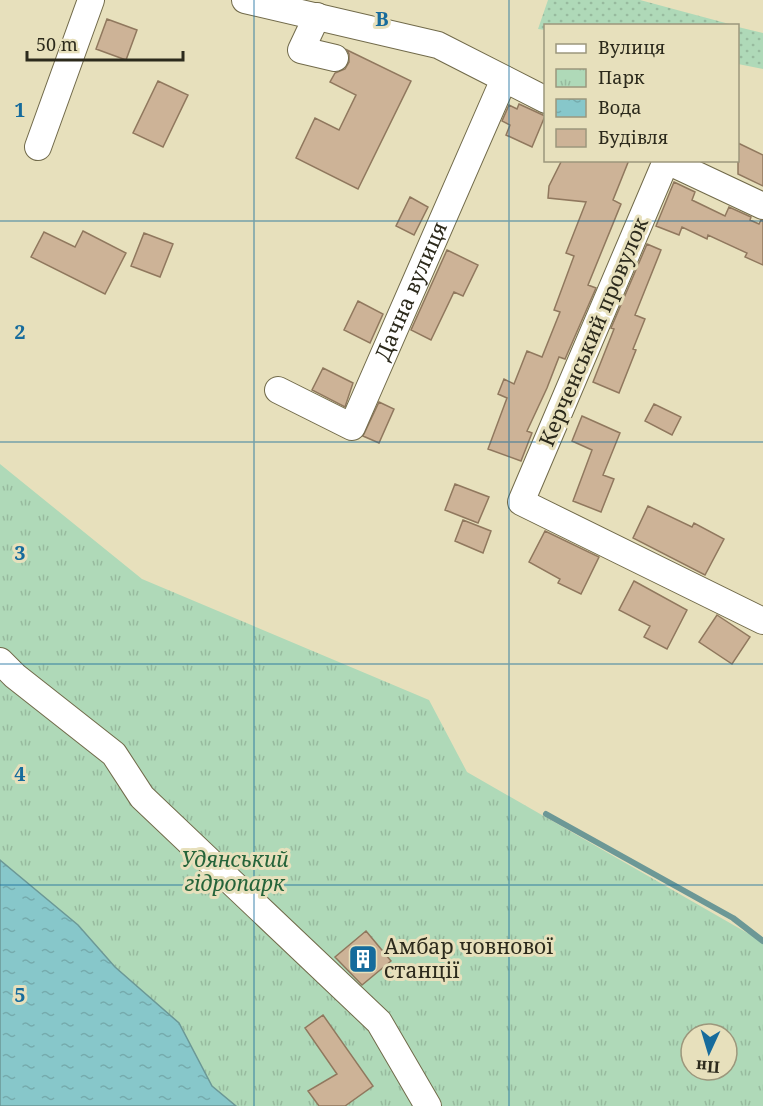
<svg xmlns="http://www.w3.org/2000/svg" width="763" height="1106" viewBox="0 0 763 1106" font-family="'Noto Serif',serif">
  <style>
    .grass { fill: url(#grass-dots) }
    .park { fill: url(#park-tufts); fill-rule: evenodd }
    .water { fill: url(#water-ripples); stroke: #6c9896; stroke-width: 1.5 }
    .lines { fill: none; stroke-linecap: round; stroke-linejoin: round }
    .stream { stroke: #6c9896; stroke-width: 6 }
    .building { fill: #cdb397; stroke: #90785e; stroke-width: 1.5 }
    .minor-casing { stroke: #716a4a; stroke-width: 28 }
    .minor { stroke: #fff; stroke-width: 26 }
    .grid { fill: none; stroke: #166b9c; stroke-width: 1.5; stroke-opacity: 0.55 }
    .labels { text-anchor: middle; stroke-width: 6; stroke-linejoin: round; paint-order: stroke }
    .street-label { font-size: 21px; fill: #2c2a1c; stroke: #e7e0bc }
    .park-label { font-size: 21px; font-style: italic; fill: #25643a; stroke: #e7e0bc }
    .poi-label { font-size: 21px; fill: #2c2a1c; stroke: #e7e0bc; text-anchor: start }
    .grid-label { font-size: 20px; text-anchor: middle; font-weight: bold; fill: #166b9c; stroke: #e7e0bc; stroke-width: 6; stroke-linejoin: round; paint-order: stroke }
  </style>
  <defs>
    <pattern id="grass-dots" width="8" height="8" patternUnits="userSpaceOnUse" patternTransform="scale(1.5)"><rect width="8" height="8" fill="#afd9b8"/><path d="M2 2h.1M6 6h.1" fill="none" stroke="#97ba9e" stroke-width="1.8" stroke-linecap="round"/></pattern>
    <pattern id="park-tufts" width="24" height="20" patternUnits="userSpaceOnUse" patternTransform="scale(1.5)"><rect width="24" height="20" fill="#afd9b8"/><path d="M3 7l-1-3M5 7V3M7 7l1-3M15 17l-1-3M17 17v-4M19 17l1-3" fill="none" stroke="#97ba9e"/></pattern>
    <pattern id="water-ripples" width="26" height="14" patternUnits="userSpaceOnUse" patternTransform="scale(1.5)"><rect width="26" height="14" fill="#87c7ca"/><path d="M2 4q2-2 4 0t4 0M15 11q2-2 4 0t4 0" fill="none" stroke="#75abad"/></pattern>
  </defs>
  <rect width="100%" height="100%" fill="#e7e0bc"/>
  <path class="grass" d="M548 0H640L733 25 546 26 545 30 538 29Z
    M738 27 763 33V69L738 64Z"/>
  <path class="park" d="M0 464 142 579 429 700 467 772 763 942V1106H0ZM691 1034H727V1070H691Z"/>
  <path class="water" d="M0 860 78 925 115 967 179 1023 212 1086 236 1106H0Z"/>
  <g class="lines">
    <path class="stream" d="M546 814 733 918 763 941"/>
  </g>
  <path class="building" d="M107 19 137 30 126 60 96 49Z
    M347 50 411 81 358 189 296 158 315 118 339 130 356 95 330 82 335 73 345 69 349 62V54Z
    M158 81 188 95 163 147 133 133Z
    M519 104 545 116 532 147 506 135 510 125 502 121 509 105 517 109Z
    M738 143 763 155V186L738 174Z
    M562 160H629L613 200 621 204 588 285 596 288 565 359 559 357 547 388 527 431 532 433 521 461 488 449 507 398 498 394 504 379 514 384 527 351 542 357 560 312 554 310 574 256 566 253 586 202 548 198 549 186Z
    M674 182 695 192 692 200 725 216 729 207 751 217 750 220 759 224 761 220 763 221V265L745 257 747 253 708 235 707 239 682 227 679 235 656 226Z
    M410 197 428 207 414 235 396 226Z
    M83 231 126 253 105 294 31 257 44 232 75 247Z
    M144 233 173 244 160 277 131 266Z
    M647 244 661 250 635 315 645 319 633 349 636 350 619 393 593 382 614 329 611 328Z
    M447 250 478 265 463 296 454 292 431 340 411 330Z
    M358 301 383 314 370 343 344 330Z
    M323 368 353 383 345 407 312 390Z
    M379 402 394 409 379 443 363 436Z
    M654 404 681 417 672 435 645 421Z
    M582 416 620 433 603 475 614 479 601 512 573 501 592 450 572 441Z
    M455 484 489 497 478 523 445 510Z
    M648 506 692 527 694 523 724 539 705 575 633 538Z
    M463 520 491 531 483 553 455 541Z
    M545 531 599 557 581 594 558 583 560 579 529 562Z
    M634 581 687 610 667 649 644 637 650 626 619 610Z
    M717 615 750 637 732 664 699 642Z
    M366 931 391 961 362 985 335 957Z
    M323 1015 373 1086 345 1106H319L308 1091 337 1074 305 1028Z"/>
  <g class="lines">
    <g class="minor-casing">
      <g id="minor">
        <path d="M245 0 438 45 546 100"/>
        <path d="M317 16 301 50 335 58"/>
        <path d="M38 147 91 0"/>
        <path d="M665 160 763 206"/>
        <path d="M666 161 521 502 763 621"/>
        <path id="s1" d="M278 390 352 427 504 79"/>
        <path d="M0 661 15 676 114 754 142 797 379 1022 428 1106"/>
      </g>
    </g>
    <use href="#minor" class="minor"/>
  </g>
  <path class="grid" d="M254 0V1106M509 0V1106M0 221H763M0 442H763M0 664H763M0 885H763"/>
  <defs>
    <g id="building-square" transform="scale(1.5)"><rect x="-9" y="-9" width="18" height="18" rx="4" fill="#166b9c" stroke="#e7e0bc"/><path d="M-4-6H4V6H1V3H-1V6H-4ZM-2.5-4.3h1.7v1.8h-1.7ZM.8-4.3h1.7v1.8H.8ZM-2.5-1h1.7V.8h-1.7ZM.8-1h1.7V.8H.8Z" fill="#fff"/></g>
  </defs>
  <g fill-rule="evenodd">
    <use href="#building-square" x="363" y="959"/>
  </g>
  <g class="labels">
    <g class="street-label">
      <text dy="7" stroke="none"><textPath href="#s1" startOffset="231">Дачна вулиця</textPath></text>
      <text transform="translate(594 332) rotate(-67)" y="7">Керченський провулок</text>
    </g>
    <g class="park-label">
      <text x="235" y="867">Удянський<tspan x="235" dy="24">гідропарк</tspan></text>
    </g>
    <g class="poi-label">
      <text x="384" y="954">Амбар човнової<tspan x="384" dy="24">станції</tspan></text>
    </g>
  </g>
  <g class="grid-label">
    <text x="382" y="26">B</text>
    <text x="20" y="117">1</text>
    <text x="20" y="339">2</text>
    <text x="20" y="560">3</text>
    <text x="20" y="781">4</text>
    <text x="20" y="1002">5</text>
  </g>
  <rect x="544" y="24" width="195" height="138" fill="#e7e0bc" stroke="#9c977c" stroke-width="1.5"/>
  <rect x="556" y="44" width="30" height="9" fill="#ffffff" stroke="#9c977c" stroke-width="1.5"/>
  <text x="598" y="54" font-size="18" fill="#2c2a1c">Вулиця</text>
  <rect x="556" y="69" width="30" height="18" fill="url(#park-tufts)" stroke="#9c977c" stroke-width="1.5"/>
  <text x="598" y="84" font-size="18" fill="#2c2a1c">Парк</text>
  <rect x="556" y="99" width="30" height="18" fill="url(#water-ripples)" stroke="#9c977c" stroke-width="1.5"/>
  <text x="598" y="114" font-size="18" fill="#2c2a1c">Вода</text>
  <rect x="556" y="129" width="30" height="18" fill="#cdb397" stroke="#9c977c" stroke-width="1.5"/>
  <text x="598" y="144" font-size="18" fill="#2c2a1c">Будівля</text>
  <g transform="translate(709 1052) rotate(184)"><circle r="28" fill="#e7e0bc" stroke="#9c977c" stroke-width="1.5"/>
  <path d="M0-4.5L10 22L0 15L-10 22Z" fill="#166b9c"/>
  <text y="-9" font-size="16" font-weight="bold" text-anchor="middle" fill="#2c2a1c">Пн</text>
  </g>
  <path d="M27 51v9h156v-9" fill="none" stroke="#2c2a1c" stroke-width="3"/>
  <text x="36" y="51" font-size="18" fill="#2c2a1c" stroke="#e7e0bc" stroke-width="4.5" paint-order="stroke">50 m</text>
</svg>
